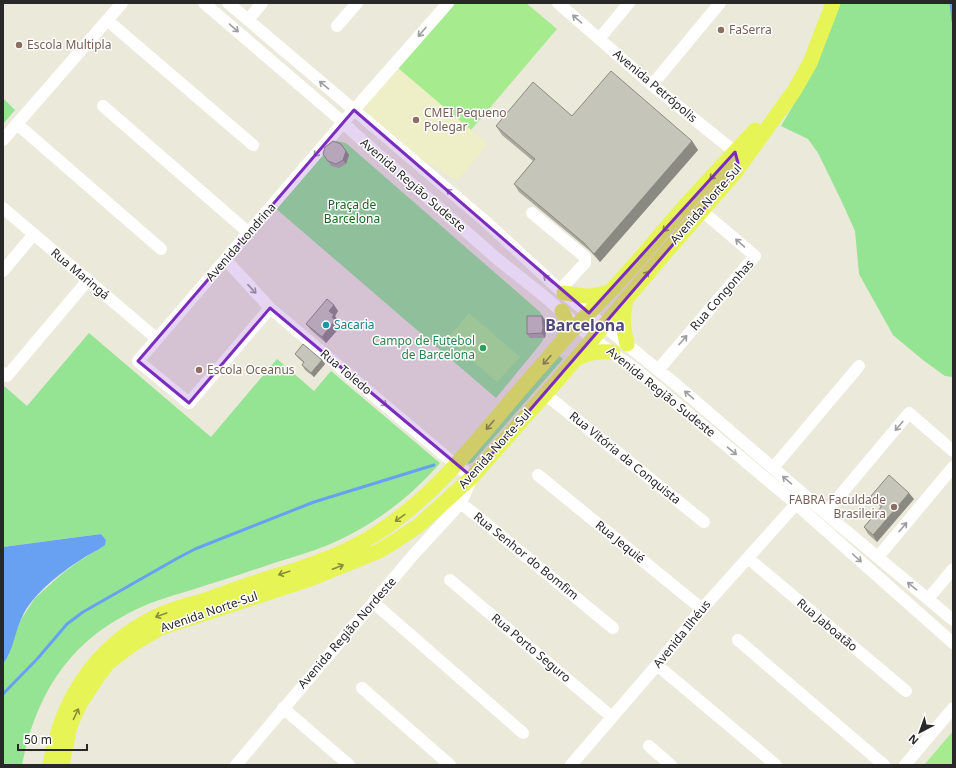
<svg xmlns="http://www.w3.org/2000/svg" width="956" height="768" viewBox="0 0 956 768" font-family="'Noto Sans',sans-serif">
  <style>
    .education { fill: #eeeec7 }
    .green { fill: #94e493 }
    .pitch { fill: #a6ec8e }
    .water { fill: #68a0f2 }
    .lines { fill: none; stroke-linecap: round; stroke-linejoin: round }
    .stream { stroke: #68a0f2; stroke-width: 3 }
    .minor { stroke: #fff; stroke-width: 12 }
    .major { stroke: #e6f455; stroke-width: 15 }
    .wall { fill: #aaa99f }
    .shaded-wall { fill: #8b8a82 }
    .building { fill: #c6c5b9; stroke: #8b8a82 }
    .oneway { stroke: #9e9e9e }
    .oneway2 { stroke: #878e3e }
    .marked { fill: #7b2cbf; fill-opacity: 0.2; stroke: #7b2cbf; stroke-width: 3; stroke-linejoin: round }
    .education-dot { fill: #8d6e63; stroke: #fff; stroke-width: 1.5 }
    .culture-dot { fill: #0f9aa8; stroke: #fff; stroke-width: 1.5 }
    .leisure-dot { fill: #2e9e5b; stroke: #fff; stroke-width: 1.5 }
    .labels { text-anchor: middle; stroke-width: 3; stroke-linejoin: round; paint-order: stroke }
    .education-label { font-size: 12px; fill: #785e54; stroke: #fff; text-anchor: start }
    .street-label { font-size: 12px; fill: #282828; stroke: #fff }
    .park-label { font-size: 12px; fill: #176620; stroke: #fff }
    .culture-label { font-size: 12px; fill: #0d838f; stroke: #fff; text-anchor: start }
    .leisure-label { font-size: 12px; fill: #27864d; stroke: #fff; text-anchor: end }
    .district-label { font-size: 16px; font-weight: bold; fill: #4f487a; stroke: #fff }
  </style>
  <rect width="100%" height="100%" fill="#ebe9d9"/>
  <path class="education" d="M398 68 488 144 457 181 409 151 362 110Z"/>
  <path class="green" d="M839 3H953V377L945 376 923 360 893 335 859 274 855 231 841 200 818 153 808 139 781 126 817 65Z
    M3 98 15 110 3 124Z
    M337 141 346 143 540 312C547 322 548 331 542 342L496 398 274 207 333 142Z
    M89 333 211 437 277 359 314 391 331 371 440 463C410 498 371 527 328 545 311 552 292 557 274 563 245 573 217 582 188 591 168 597 147 603 129 613 66 645 35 698 22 765H3V664L8 656 20 621 35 598 63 573 78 562 103 546 106 540 101 534 3 547V385L27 406Z
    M558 355 563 359 472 463 468 464V462Z"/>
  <path class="pitch" d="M454 3H526L557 29 471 130 398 68Z
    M469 313 520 357 497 382 447 339Z
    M953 731V765H924Z"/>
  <path class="water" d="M101 534 106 540 105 545C97 551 87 555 79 561 59 574 36 592 24 613 15 629 14 650 3 664V547Z"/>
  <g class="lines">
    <path class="stream" d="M951 3 953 21
      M3 694 38 658 67 624 83 612 176 559 195 549 314 502 434 465"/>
    <path class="minor" d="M204 3 344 123 354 133 495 257 545 297 593 339 639 372 796 504 953 643
      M228 3 485 221 560 290 679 387 838 524 953 620
      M558 3 652 85 735 152 738 155V159
      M107 20 253 145
      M248 20 262 3
      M337 26 357 3
      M599 39 629 3
      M652 85 720 3
      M103 106 249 233
      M17 124 161 249
      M3 140 122 3
      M3 208 157 339
      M532 213 585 257V263L560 290
      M226 260 270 308 450 460 472 477 461 503 415 553 236 765
      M3 271 34 234
      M270 308 189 403 138 361 354 110 448 3
      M658 370 755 256 701 210
      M3 373 7 376 88 280
      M545 394 704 522
      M773 468 859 366
      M538 475 702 609
      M461 503 613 628
      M826 512 909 413 953 451
      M878 557 953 467
      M748 558 906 691
      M450 580 612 717
      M928 599 953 569
      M374 603 523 733
      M738 640 884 765
      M657 665 776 765
      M362 688 450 765
      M283 708 349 765
      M649 746 671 765
      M571 765 657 665 702 609 796 504
      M905 765 953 708"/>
    <path class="major" d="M564 293C581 296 591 298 608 292
      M626 300C622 318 623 327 627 344
      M562 311C568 322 569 329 563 340
      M576 359C589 352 599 351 613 352
      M50 765C61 701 94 648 153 618 172 608 194 604 214 597 239 588 263 579 289 572 319 562 347 552 374 535 439 495 483 431 533 375 548 358 563 340 579 323 591 310 604 298 617 284 642 257 666 227 691 199 712 176 734 153 755 130
      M62 765 70 726 80 704 99 675 108 663 133 644 160 628 310 579 379 551 397 540 418 526 472 477 563 374 666 252 734 174 794 91 810 63 833 3"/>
  </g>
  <path class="wall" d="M572 116 692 141 698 150 600 262 590 251 519 192 514 184 533 161 502 135 496 126Z
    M341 144 349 155 346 164 339 168 331 166 328 161Z
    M334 305 338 311 335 316 338 321 337 323 340 327 326 343 311 330 306 324Z
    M542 316 545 320 546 331 545 338H530L527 334Z
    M295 354 322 360 325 364 314 377 305 370 302 365 304 363 298 358Z
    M871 496 914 499 877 542 868 534 864 527 881 507 875 502Z"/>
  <path class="shaded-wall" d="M692 141 698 150 600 262 594 254Z
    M341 144 349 155 346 164 343 160Z
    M334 305 338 311 335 316 338 321 337 323 340 327 326 343 322 337 332 317 329 311Z
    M542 316 545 320 546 331 545 338 542 333Z
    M322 360 325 364 314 377 311 373Z
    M909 493 914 499 877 542 873 535Z"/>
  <path class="building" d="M611 71 692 141 594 254 584 243 514 184 535 159 496 126 533 82 572 116Z
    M333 141 341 144 346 151 343 160 336 164 328 161 323 154 325 147Z
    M327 299 334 305 329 311 334 315 332 317 335 320 322 337 306 324Z
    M527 316H542L543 327 542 333 527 334Z
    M303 344 322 360 311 373 302 365 304 362 295 354Z
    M889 475 909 493 873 535 864 527 882 506 871 496Z"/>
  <defs><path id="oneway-shaft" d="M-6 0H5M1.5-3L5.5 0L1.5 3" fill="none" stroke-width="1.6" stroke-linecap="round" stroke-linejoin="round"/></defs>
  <g class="oneway">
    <use href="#oneway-shaft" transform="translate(577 19) rotate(-139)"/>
    <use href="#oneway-shaft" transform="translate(234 28) rotate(41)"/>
    <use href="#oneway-shaft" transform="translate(422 32) rotate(131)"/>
    <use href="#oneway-shaft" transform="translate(324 85) rotate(-140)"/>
    <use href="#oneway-shaft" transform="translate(318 152) rotate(131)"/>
    <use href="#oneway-shaft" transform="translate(451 193) rotate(-140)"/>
    <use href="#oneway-shaft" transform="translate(740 243) rotate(-139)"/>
    <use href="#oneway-shaft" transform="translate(548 279) rotate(-138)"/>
    <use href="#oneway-shaft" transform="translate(252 289) rotate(47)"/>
    <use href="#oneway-shaft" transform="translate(683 340) rotate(-49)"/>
    <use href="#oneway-shaft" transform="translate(689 395) rotate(-139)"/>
    <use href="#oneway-shaft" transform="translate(382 402) rotate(40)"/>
    <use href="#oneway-shaft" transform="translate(899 426) rotate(130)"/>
    <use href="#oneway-shaft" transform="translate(732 451) rotate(40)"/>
    <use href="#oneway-shaft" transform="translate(787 480) rotate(-140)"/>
    <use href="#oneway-shaft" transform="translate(903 527) rotate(-50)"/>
    <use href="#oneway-shaft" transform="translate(857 558) rotate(42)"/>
    <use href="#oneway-shaft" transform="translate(912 586) rotate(-140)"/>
  </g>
  <g class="oneway2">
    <use href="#oneway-shaft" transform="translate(714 175) rotate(133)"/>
    <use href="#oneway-shaft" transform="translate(667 227) rotate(131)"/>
    <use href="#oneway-shaft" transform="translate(645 276) rotate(-50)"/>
    <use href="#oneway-shaft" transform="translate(547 360) rotate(132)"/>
    <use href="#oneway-shaft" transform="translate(490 425) rotate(130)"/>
    <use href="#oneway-shaft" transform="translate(400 518) rotate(144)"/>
    <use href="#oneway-shaft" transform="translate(338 567) rotate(-21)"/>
    <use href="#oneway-shaft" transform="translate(284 573) rotate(162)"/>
    <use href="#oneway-shaft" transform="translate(161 615) rotate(160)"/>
    <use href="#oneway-shaft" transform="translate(76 714) rotate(-65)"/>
  </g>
  <path class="marked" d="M354 110 589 313 735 152 738 163 734 174 472 477 270 308 189 403 138 361Z"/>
  <g class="education-dot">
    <circle cx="721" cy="30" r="4"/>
    <circle cx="19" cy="45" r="4"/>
    <circle cx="416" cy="120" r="4"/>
    <circle cx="199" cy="370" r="4"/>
    <circle cx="894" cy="507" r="4"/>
  </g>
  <circle class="culture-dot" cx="326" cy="325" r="4"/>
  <circle class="leisure-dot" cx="483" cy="348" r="4"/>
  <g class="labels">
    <g class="education-label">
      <text x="729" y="34">FaSerra</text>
      <text x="27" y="49">Escola Multipla</text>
      <text x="424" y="117">CMEI Pequeno<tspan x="424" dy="14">Polegar</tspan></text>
      <text x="207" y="374">Escola Oceanus</text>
      <text x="886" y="504" text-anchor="end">FABRA Faculdade<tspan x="886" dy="14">Brasileira</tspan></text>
    </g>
    <g class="street-label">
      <text transform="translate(655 86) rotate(40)" y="4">Avenida Petrópolis</text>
      <text transform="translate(413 185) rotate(41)" y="4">Avenida Região Sudeste</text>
      <text transform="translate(706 204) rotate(-49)" y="4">Avenida Norte-Sul</text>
      <text transform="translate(241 242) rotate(-49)" y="4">Avenida Londrina</text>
      <text transform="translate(80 274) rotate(40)" y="4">Rua Maringá</text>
      <text transform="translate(722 295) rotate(-49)" y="4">Rua Congonhas</text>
      <text transform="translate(346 372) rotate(40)" y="4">Rua Toledo</text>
      <text transform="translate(661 392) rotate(39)" y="4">Avenida Região Sudeste</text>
      <text transform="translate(495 449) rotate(-48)" y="4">Avenida Norte-Sul</text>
      <text transform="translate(625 458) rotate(39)" y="4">Rua Vitória da Conquista</text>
      <text transform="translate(620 542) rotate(39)" y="4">Rua Jequié</text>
      <text transform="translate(526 556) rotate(39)" y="4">Rua Senhor do Bomfim</text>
      <text transform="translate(209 612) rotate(-19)" y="4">Avenida Norte-Sul</text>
      <text transform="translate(827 625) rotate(40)" y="4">Rua Jaboatão</text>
      <text transform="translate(347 633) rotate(-49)" y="4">Avenida Região Nordeste</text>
      <text transform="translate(682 634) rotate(-51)" y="4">Avenida Ilhéus</text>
      <text transform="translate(531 648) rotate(40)" y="4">Rua Porto Seguro</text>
    </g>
    <g class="park-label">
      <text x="352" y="209">Praça de<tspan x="352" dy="14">Barcelona</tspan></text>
    </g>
    <g class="culture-label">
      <text x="334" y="329">Sacaria</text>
    </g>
    <g class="leisure-label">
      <text x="475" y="345">Campo de Futebol<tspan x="475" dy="14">de Barcelona</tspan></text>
    </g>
    <g class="district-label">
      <text x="585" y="331">Barcelona</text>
    </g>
  </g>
  <rect width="956" height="768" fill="none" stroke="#282828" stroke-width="8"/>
  <g transform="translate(920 732) rotate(221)" stroke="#ffffff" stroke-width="3" paint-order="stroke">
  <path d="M0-3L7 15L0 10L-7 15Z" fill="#282828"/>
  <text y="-6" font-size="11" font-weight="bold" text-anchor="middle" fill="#282828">N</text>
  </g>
  <path d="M18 744v6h69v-6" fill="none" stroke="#282828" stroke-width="2"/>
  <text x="24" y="744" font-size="12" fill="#282828" stroke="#ffffff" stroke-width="3" paint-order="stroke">50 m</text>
</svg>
